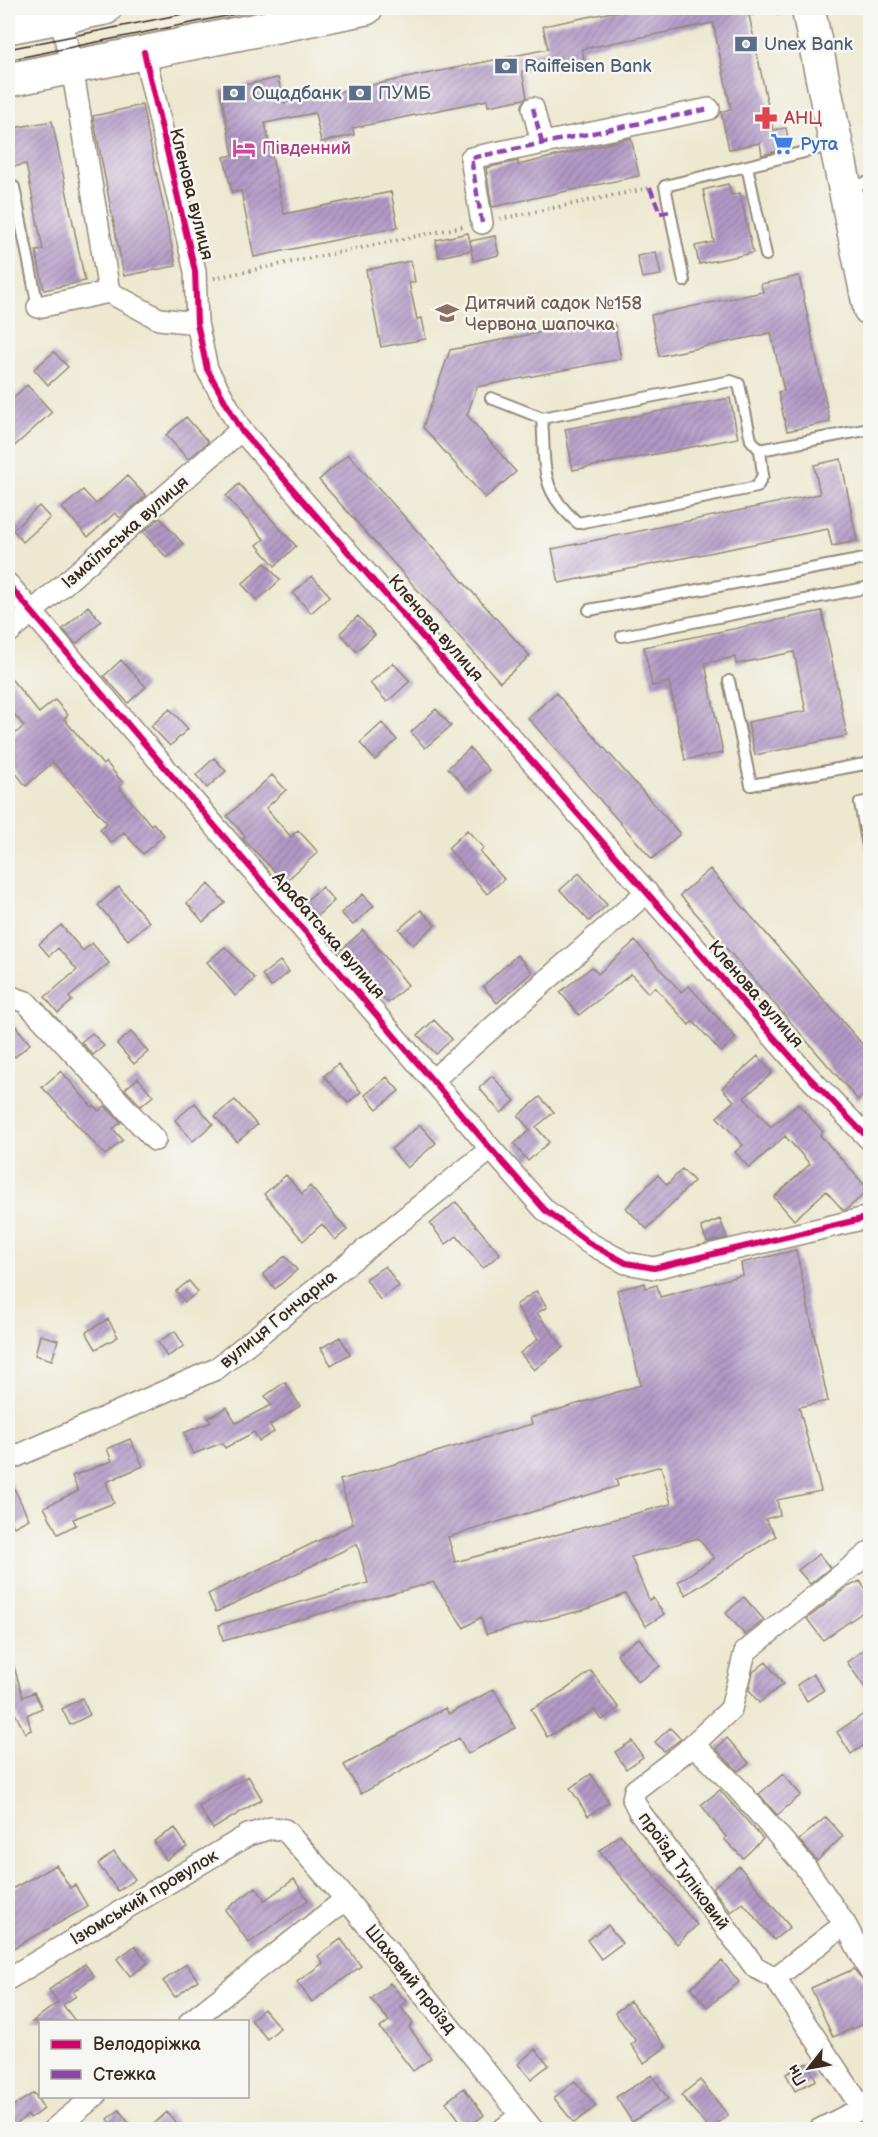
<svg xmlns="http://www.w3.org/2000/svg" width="878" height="2137" viewBox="0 0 878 2137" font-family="'Balsamiq Sans',sans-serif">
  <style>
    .building { fill: url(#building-hatch); fill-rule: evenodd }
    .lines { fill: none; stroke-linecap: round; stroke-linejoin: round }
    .service-casing { stroke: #948977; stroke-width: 14 }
    .minor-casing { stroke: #948977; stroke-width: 24 }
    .primary-casing { stroke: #948977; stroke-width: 36 }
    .path { stroke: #948977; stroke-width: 4; stroke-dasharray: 1.5 4.5; stroke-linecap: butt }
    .service { stroke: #fff; stroke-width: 10 }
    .minor { stroke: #fff; stroke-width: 21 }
    .primary { stroke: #fff; stroke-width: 33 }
    .tram { stroke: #3b2a1e; stroke-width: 1.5 }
    .quiet { stroke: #8e44ad; stroke-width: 4.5; stroke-dasharray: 9 4.5; stroke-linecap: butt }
    .cycleway-casing { stroke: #f6f6f2; stroke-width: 10 }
    .cycleway { stroke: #d6006c; stroke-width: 6 }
    .labels { text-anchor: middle; stroke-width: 5; stroke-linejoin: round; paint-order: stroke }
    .service-label { font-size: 18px; fill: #4e5e75; stroke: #f6f6f2; text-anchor: start }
    .health-label { font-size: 18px; fill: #be3a42; stroke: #f6f6f2; text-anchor: start }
    .shop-label { font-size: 18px; fill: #366cbe; stroke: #f6f6f2; text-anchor: start }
    .hotel-label { font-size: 18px; fill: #b23c85; stroke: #f6f6f2; text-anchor: start }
    .street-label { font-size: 18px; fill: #3b2a1e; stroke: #f6f6f2 }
    .education-label { font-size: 18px; fill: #785e54; stroke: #f6f6f2; text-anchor: start }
  </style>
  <defs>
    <pattern id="building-hatch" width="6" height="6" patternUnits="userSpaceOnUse" patternTransform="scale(1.5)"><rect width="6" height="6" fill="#b199c6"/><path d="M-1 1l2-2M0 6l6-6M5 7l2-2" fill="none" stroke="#917da0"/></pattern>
  </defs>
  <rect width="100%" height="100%" fill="#f6f6f2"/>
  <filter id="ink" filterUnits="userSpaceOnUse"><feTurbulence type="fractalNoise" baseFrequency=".0167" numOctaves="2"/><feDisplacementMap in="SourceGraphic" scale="12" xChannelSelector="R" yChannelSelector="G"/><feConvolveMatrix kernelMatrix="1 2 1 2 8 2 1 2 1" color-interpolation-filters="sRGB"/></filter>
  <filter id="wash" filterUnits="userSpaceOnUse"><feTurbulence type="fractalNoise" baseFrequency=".008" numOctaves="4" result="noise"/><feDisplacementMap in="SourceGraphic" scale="24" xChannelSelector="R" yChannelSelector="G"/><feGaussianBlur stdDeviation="1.35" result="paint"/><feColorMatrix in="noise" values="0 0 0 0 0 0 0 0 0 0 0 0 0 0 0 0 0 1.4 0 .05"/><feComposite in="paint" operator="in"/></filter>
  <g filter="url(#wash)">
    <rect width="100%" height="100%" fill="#ede8d0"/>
    <g id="blocks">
      <path class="building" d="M632 8H752L753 15H749L773 130 786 128 790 148 762 155 760 143 729 149 721 112 731 109 713 23 582 49 584 59 522 71 527 97 524 99 488 106 487 100 353 128 354 135 321 142 315 113 265 123 284 214 391 192 398 227 254 257 241 191 232 193 224 157 233 155 220 90 278 78 284 103 548 49 543 26Z
        M142 105 176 266 124 276 93 116Z
        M52 121 85 281 44 290 36 251 43 250 26 164 8 168V129Z
        M631 138 639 176 492 207 486 168 518 161V165Z
        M728 184 731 195 740 193 753 253 699 264 695 246 714 242 703 190Z
        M468 233 472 250 439 257 436 240Z
        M495 236 499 255 473 261 470 241Z
        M656 252 661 275 642 278 637 256Z
        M411 261 415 282 409 283 417 319 422 318 426 339 381 347 366 270Z
        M799 276 830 422 787 431 778 392 784 391 771 333 659 356 651 315 763 292 761 284Z
        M598 321 599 325 614 323 621 359 477 387 467 415 516 472 485 498 423 427 450 350Z
        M54 352 68 367 48 385 34 369Z
        M27 385 52 412 8 452V403Z
        M730 398 738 438 573 470 565 429Z
        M186 417 208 442 188 459 166 435Z
        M348 454 530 656 500 682 319 480Z
        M841 459 857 541 832 546 828 529 559 583 552 549 820 494 814 465Z
        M127 476 146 496 120 518 115 513 88 537 62 508 83 490 96 504Z
        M239 484 296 546 275 566 257 545 264 539 226 496Z
        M39 506 50 518 23 542 13 530Z
        M160 518 183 544 167 558 143 532Z
        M265 563 280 580 257 601 242 584Z
        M312 576 330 596 311 613 293 593Z
        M88 606 101 621 76 644 63 629Z
        M822 611 847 736 755 755 748 722 806 711 794 652 736 664 735 657 705 663 723 753 685 760 669 682 652 686 644 647Z
        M358 616 375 635 356 651 340 633Z
        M121 660 146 687 128 703 104 676Z
        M393 663 410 681 387 702 370 683Z
        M8 675 39 713 55 700 68 715 64 719 103 765 106 762 123 783 119 787 151 825 153 823 164 835 143 854 124 832 111 843 100 829 107 823 53 762 26 786 8 763V740L24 726 8 707Z
        M556 693 680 834 652 859 528 718Z
        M170 709 188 729 170 746 151 726Z
        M436 709 451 726 425 748 411 732Z
        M382 723 397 740 375 760 360 743Z
        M470 748 489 770 467 789 448 768Z
        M214 758 226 771 207 788 196 775Z
        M272 775 286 790 266 808 291 837 298 830 318 852 285 882 243 839 245 836 227 816Z
        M467 830 484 848 480 852 504 879 487 894 448 848Z
        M710 869 870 1053V1089L858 1100 680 895Z
        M579 873 607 905 589 921 560 890Z
        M209 884 225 903 203 922 187 903Z
        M119 887 149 922 128 940 98 905Z
        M322 887 334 901 316 917 303 903Z
        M363 894 374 906 353 925 341 913Z
        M421 910 435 925 413 945 399 929Z
        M61 925 83 951 92 943 109 963 69 997 72 1001 58 1013 45 997 77 970 58 948 49 956 39 944Z
        M363 930 408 985 388 1003 340 951Z
        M635 941 681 992 689 986 736 1038 721 1052 693 1021 689 1025 655 987 648 993 631 974 579 1015 560 992 592 967 598 974Z
        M225 947 255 979 235 996 207 962Z
        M517 955 532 972 497 1003 483 986Z
        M280 961 289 972 271 987 262 975Z
        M8 1017 30 1044 15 1057 8 1049Z
        M434 1020 452 1039 436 1054 418 1035Z
        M131 1032 148 1052 134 1064 117 1044Z
        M92 1033 104 1046 93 1055 81 1042Z
        M758 1056 772 1073 744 1098 771 1127 798 1104 823 1132 820 1135 869 1190 847 1209 843 1210 826 1191 794 1220 774 1197 810 1164 785 1136 749 1168 735 1152 743 1145 717 1117 734 1101 722 1088Z
        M338 1064 361 1092 348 1103 324 1076Z
        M61 1071 92 1107 94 1106 99 1111 105 1106 121 1122 113 1129 123 1140 105 1155 42 1087Z
        M492 1076 515 1101 501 1113 479 1088Z
        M387 1077 399 1091 377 1109 365 1095Z
        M138 1078 153 1096 141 1106 125 1089Z
        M540 1097 554 1112 536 1127 549 1142 528 1161 514 1144 530 1130 518 1116Z
        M235 1100 257 1125 237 1142 215 1116Z
        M195 1103 213 1124 193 1141 175 1120Z
        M420 1125 436 1143 407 1168 391 1149Z
        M682 1169 694 1181 647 1229 626 1208 658 1175 667 1185Z
        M286 1175 302 1194 310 1186 347 1230 335 1240 322 1224 303 1241 264 1194Z
        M456 1202 500 1254 483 1268 457 1236 446 1244 430 1224Z
        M720 1219 727 1238 707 1242 701 1227Z
        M796 1250 828 1401 799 1407 821 1491 777 1500 780 1515 765 1519 776 1536 686 1595 678 1582 714 1558 698 1538 631 1557 649 1600 653 1598 664 1614 646 1626 625 1594 584 1610 486 1634 481 1617 464 1628 433 1582 223 1641 219 1625 368 1583 357 1544 216 1612 208 1594 353 1524 340 1480 532 1424 530 1418 641 1385 617 1290 645 1283 646 1288 657 1285 660 1297 743 1275 741 1263ZM661 1466 671 1504 455 1562 448 1537 618 1486 616 1479Z
        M285 1256 297 1270 275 1289 263 1274Z
        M385 1266 399 1286 380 1300 366 1279Z
        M189 1281 198 1292 185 1302 176 1291Z
        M536 1291 547 1307 537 1313 563 1347 534 1370 520 1353 538 1339 516 1305Z
        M108 1319 118 1337 96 1349 86 1332Z
        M175 1331 184 1346 167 1357 158 1342Z
        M40 1335 58 1340 52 1360 35 1355Z
        M340 1337 350 1354 331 1365 321 1348Z
        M285 1382 300 1406 270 1425 274 1432 259 1441 254 1432 225 1448 222 1443 193 1454 184 1433 211 1422 208 1418 227 1407 236 1423 271 1405 265 1396Z
        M130 1439 143 1466 106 1482 114 1503 73 1519 76 1525 58 1534 44 1507 78 1491 72 1476 112 1461 107 1449Z
        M8 1476 29 1519 14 1527 8 1516Z
        M819 1554 830 1568 810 1584 798 1570Z
        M860 1581 870 1596V1607L823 1640 807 1619 846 1588Z
        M744 1597 764 1620 745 1635 726 1613Z
        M639 1638 660 1666 638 1682 617 1654Z
        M870 1645V1695L847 1662Z
        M8 1660H12L23 1697 34 1692 42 1708 27 1715 31 1730 25 1733 8 1699Z
        M766 1662 783 1684 759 1703 749 1690 753 1672Z
        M591 1671 619 1708 602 1720 595 1710 547 1737 531 1709 565 1690Z
        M813 1674 824 1690 807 1701 797 1685Z
        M494 1689 515 1728 468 1754 459 1738 361 1794 344 1765 445 1708 449 1714Z
        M82 1698 90 1715 70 1725 62 1709Z
        M870 1710V1741L851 1754 837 1732Z
        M670 1728 681 1739 664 1751 655 1742Z
        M727 1738 749 1763 738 1771 716 1749Z
        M632 1741 643 1757 626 1769 615 1752Z
        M591 1774 609 1802 588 1816 570 1788Z
        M783 1774 801 1795 777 1815 759 1794Z
        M248 1776 262 1799 213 1829 198 1806Z
        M720 1790 763 1839 743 1858 724 1839 726 1837 701 1805Z
        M826 1817 843 1836 817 1861 799 1840Z
        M175 1828 187 1847 166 1860 154 1841Z
        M620 1834 697 1925 677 1944 599 1851Z
        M114 1852 135 1879 118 1891 98 1864Z
        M56 1865 70 1888 75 1885 88 1907 8 1951V1891Z
        M739 1866 790 1927 774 1940 743 1903 731 1912 712 1888Z
        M294 1879 308 1900 249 1943 225 1910 256 1887 265 1900Z
        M608 1925 622 1943 601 1959 587 1940Z
        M341 1939 361 1966 312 2002 297 1982 323 1963 318 1956Z
        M135 1946 148 1963 130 1976 117 1959Z
        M722 1961 739 1982 707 2007 691 1987Z
        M85 1964 94 1976 73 1992 76 1996 63 2005 76 2022H32L58 2002 49 1990Z
        M186 1964 198 1980 175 1997 163 1981Z
        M854 1969 870 1990V2021L833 2037 811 1988Z
        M390 1983 406 2001 400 2006 413 2023 409 2027 431 2058 413 2071 380 2028 389 2021 371 1999Z
        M630 2001 666 2047 644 2063 631 2045 636 2041 615 2013Z
        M264 2009 280 2028 267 2039 251 2020Z
        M535 2049 549 2065 531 2079 518 2064Z
        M807 2063 816 2080 795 2091 786 2074Z
        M652 2075 668 2099 632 2122 616 2097Z
        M700 2080 728 2115 710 2130 681 2095Z
        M575 2081 596 2106 574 2123 554 2098Z
        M464 2088 484 2115 466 2129 446 2102Z
        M34 2093 44 2109 30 2118 28 2115 8 2130V2109Z
        M119 2110 134 2130H115L108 2119Z
        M167 2112 182 2130H147Z"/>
    </g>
  </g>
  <g filter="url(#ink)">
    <use href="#blocks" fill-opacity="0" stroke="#948977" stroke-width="1.5"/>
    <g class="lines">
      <g class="service-casing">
        <path id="service" d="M747 166 766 255
          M847 187 870 182
          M8 188 14 187 38 307
          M684 281 665 186 833 145
          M491 398 542 418 731 381 739 384 751 440 760 450 870 429
          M542 418C546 467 538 489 578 523L757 487 763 475 760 450
          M589 610 870 558
          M622 636 870 587
          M729 681 751 785 870 763
          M870 801 860 803 870 857"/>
      </g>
      <g class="minor-casing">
        <path id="minor" d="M58 8 72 67 109 292 159 319 197 323
          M144 52 195 271 197 323 207 369 241 430 806 1074 870 1140
          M533 108 542 143
          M482 223 471 158 709 109
          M38 307 109 292
          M8 584 491 1149 545 1210 589 1243 626 1263 654 1268 870 1217
          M8 633 241 430
          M8 996 26 1002 155 1140
          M434 1079 647 892
          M8 1460 216 1369 491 1149
          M693 1744 737 1788 804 1865 845 1924 775 1978
          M845 1924 870 1971
          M8 1979 248 1835 271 1828 285 1830 346 1899 533 2130
          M190 2022 346 1899
          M862 2108 775 1978 755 1967 639 1811 633 1799 635 1790 686 1751 731 1709 745 1652 870 1552
          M53 2130 95 2096
          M502 2130 521 2115
          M819 2130 870 2104"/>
      </g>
      <g class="primary-casing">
        <path id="primary" d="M808 8 870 309
          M8 27 105 8
          M8 80 366 8"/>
      </g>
      <path class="path" d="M777 8 779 18
        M500 219 650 188
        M214 278 466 226"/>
      <use href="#service" class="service"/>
      <use href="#minor" class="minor"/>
      <use href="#primary" class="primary"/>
      <path class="tram" d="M8 49 213 8
        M8 60 265 8"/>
      <path class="quiet" d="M533 108 542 143
        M650 188 660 213 670 211
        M482 223 471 158 709 109"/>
      <g class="cycleway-casing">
        <path id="cycleway" d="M144 52 195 271 197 323 207 369 241 430 806 1074 870 1140
          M8 584 491 1149 545 1210 589 1243 626 1263 654 1268 870 1217"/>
      </g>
      <use href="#cycleway" class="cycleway"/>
    </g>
  </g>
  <defs>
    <g id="bank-bare" transform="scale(1.8)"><path d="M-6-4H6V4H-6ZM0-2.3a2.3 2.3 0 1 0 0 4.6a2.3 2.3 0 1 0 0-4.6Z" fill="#5c6f8a" stroke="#f6f6f2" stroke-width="2.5" paint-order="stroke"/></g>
    <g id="pharmacy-bare" transform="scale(1.8)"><path d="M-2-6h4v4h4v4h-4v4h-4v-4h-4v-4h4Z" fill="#e0444e" stroke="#f6f6f2" stroke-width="2.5" paint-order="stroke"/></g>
    <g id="supermarket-bare" transform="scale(1.8)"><path d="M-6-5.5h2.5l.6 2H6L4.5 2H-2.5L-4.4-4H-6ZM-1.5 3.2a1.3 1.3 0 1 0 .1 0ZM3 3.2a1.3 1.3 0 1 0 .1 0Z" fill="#3f7fe0" stroke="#f6f6f2" stroke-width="2.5" paint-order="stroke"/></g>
    <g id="hotel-bare" transform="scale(1.8)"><path d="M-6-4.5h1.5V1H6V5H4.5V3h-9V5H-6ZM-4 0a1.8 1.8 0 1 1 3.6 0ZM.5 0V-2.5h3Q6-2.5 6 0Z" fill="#d1479c" stroke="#f6f6f2" stroke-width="2.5" paint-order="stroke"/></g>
    <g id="school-bare" transform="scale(1.8)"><path d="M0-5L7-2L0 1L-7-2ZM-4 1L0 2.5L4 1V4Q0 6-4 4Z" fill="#8d6e63" stroke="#f6f6f2" stroke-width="2.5" paint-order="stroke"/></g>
  </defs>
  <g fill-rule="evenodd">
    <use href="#bank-bare" x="746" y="44"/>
    <use href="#bank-bare" x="506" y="66"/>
    <use href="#bank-bare" x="234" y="93"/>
    <use href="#bank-bare" x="360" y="93"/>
    <use href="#pharmacy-bare" x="766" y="118"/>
    <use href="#supermarket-bare" x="782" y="144"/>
    <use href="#hotel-bare" x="244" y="148"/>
    <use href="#school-bare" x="447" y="313"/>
  </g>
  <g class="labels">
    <g class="service-label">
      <text x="764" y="50">Unex Bank</text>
      <text x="524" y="72">Raiffeisen Bank</text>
      <text x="252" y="99">Ощадбанк</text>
      <text x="378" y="99">ПУМБ</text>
    </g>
    <g class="health-label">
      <text x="784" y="124">АНЦ</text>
    </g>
    <g class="shop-label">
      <text x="800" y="150">Рута</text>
    </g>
    <g class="hotel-label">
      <text x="262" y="154">Південний</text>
    </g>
    <g class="street-label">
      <text transform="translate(192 194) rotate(76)" y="6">Кленова вулиця</text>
      <text transform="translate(125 532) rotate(-41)" y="6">Ізмаїльська вулиця</text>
      <text transform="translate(436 628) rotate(49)" y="6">Кленова вулиця</text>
      <text transform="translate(329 935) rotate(49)" y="6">Арабатська вулиця</text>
      <text transform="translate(756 994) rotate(49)" y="6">Кленова вулиця</text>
      <text transform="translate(278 1319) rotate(-39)" y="6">вулиця Гончарна</text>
      <text transform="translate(684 1871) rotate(54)" y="6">проїзд Тупіковий</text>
      <text transform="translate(144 1897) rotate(-31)" y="6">Ізюмський провулок</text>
      <text transform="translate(411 1979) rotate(51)" y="6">Шаховий проїзд</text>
    </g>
    <g class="education-label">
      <text x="465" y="309">Дитячий садок №158<tspan x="465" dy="21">Червона шапочка</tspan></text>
    </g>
  </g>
  <rect width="878" height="2137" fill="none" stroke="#f6f6f2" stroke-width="30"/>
  <rect x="39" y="2020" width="210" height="78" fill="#f6f6f2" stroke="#aba49d" stroke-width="1.5"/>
  <rect x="51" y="2040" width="30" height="9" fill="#d6006c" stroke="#aba49d" stroke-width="1.5"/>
  <text x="93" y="2050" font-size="18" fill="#3b2a1e">Велодоріжка</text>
  <rect x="51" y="2070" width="30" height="9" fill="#8e44ad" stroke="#aba49d" stroke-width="1.5"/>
  <text x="93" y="2080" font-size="18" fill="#3b2a1e">Стежка</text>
  <g transform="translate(809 2068) rotate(239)" stroke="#f6f6f2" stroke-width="4.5" paint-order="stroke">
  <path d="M0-4.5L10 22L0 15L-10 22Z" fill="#3b2a1e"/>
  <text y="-9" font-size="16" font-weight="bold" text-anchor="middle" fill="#3b2a1e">Пн</text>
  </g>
</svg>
